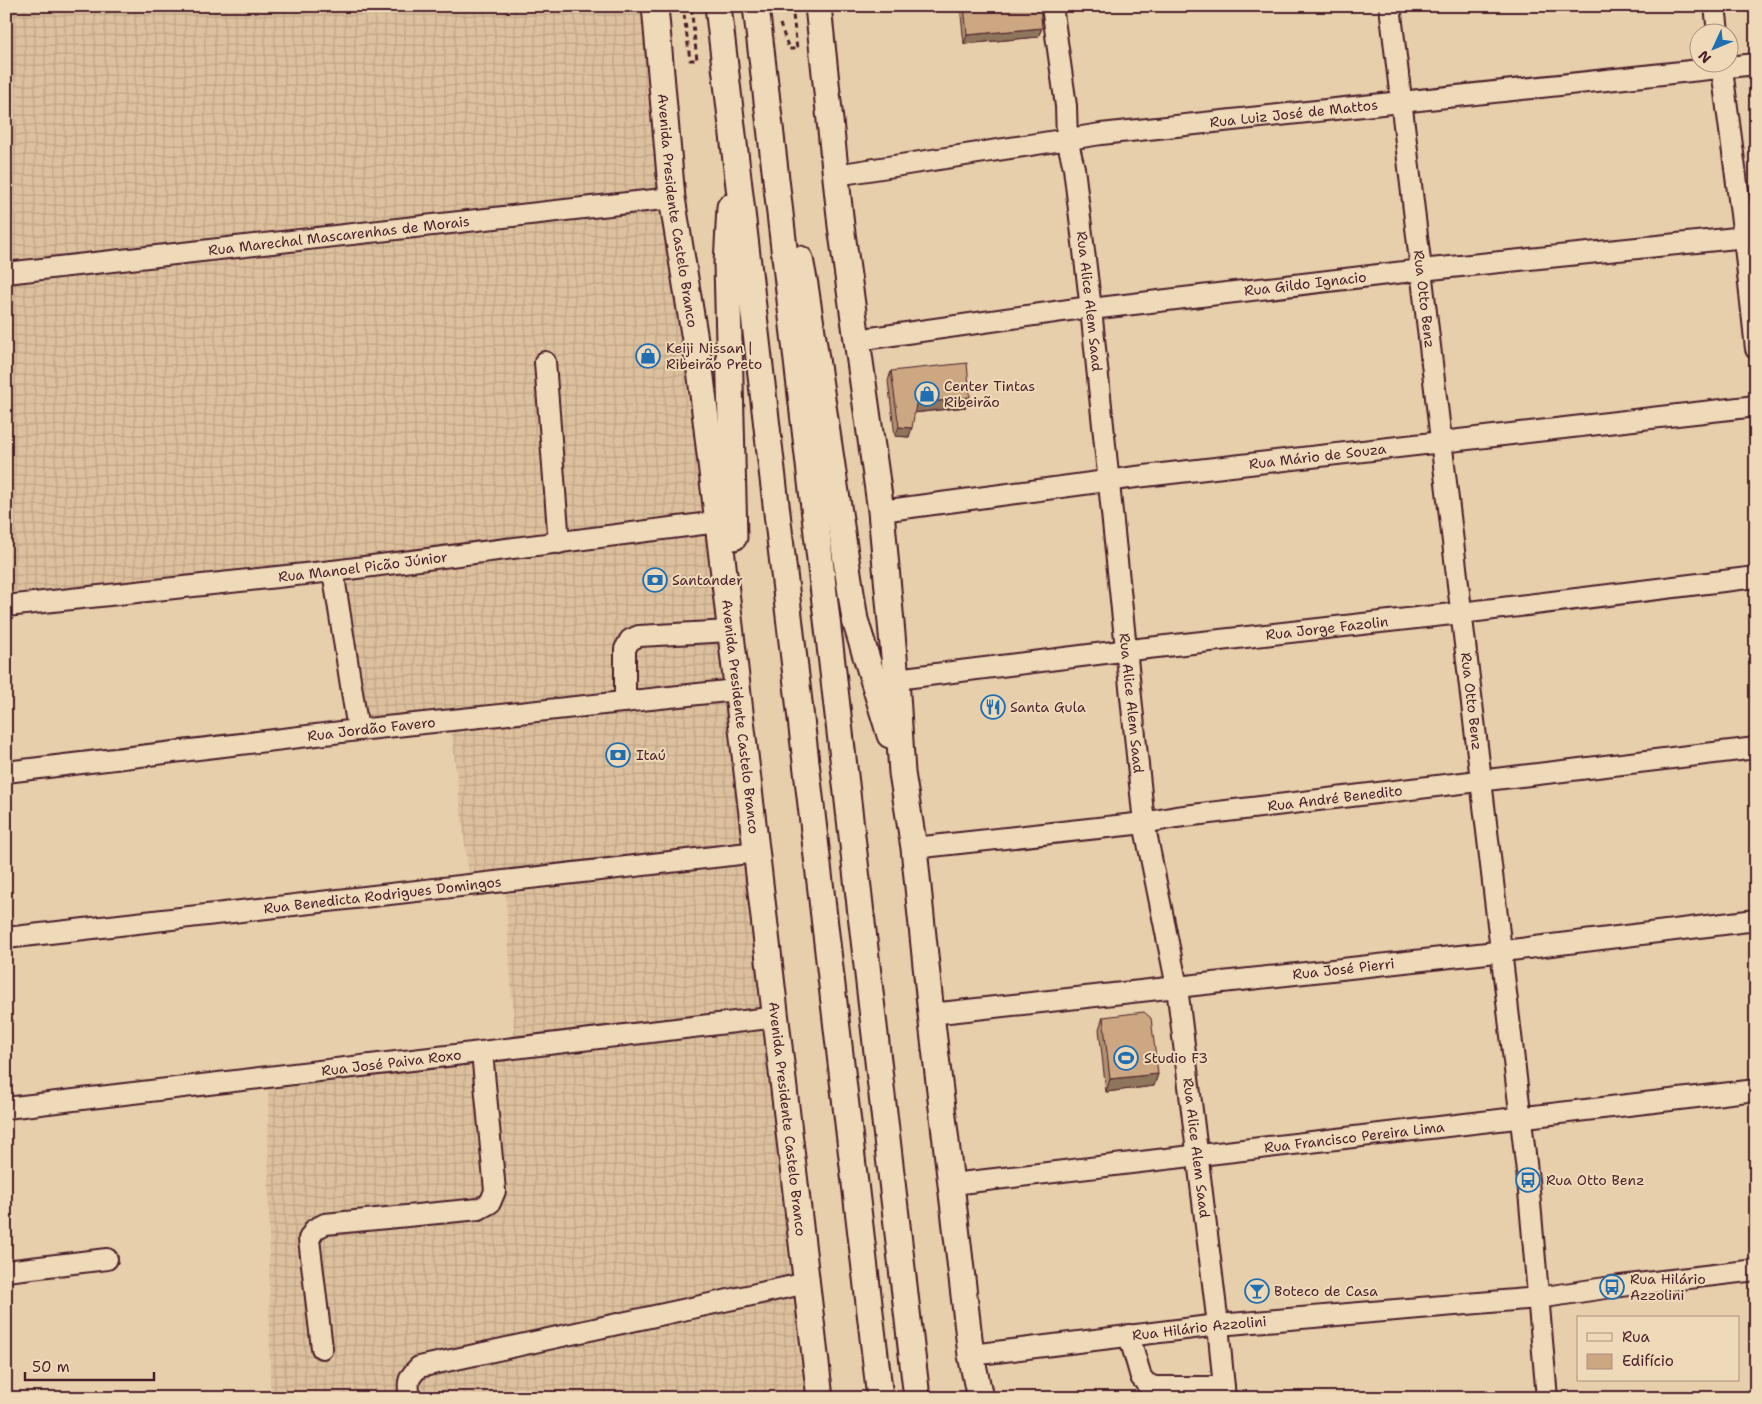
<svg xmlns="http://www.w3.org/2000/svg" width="1762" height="1404" viewBox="0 0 1762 1404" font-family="'Shantell Sans',sans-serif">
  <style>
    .industrial { fill: url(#industrial-grid) }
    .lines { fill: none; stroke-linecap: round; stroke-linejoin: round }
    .minor-casing { stroke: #4a1f2b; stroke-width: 24 }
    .major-casing { stroke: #4a1f2b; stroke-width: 29 }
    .path { stroke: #4a1f2b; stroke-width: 3; stroke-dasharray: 5 4; stroke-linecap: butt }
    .minor { stroke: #eedab8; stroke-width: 20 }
    .major { stroke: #eedab8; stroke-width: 25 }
    .wall { fill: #af9070; stroke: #4a1f2b }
    .shaded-wall { fill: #8f755b; stroke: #4a1f2b }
    .building { fill: #cca782; stroke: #4a1f2b }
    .labels { text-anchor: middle; stroke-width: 4; stroke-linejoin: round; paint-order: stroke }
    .street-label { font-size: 14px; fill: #4a1f2b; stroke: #eedab8 }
    .poi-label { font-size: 14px; fill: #4a1f2b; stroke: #eedab8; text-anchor: start }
  </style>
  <defs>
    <pattern id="industrial-grid" width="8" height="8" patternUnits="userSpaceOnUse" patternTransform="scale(1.25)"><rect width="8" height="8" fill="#ddc09d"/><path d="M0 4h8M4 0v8" fill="none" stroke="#bfa587"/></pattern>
  </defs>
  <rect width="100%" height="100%" fill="#e8cfab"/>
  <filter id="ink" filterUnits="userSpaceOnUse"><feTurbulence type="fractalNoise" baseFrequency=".02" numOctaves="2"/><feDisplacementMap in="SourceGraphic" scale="10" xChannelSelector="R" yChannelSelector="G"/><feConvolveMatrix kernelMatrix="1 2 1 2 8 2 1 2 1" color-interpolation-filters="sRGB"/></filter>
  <g filter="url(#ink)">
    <path class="industrial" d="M6 6H655L820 1398H273L270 1383 268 1077 515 1048 505 882 470 885 450 721 358 730 333 571 6 606Z"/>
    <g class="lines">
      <g class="minor-casing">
        <g id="minor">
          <path id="s1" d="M1052 6 1066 106 1067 139 1074 168 1091 309 1144 823 1177 987 1218 1325 1225 1398"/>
          <path id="s2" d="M1390 6 1528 1180 1547 1398"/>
          <path d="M1715 6 1718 32"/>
          <path d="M1721 62 1744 237 1756 349"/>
          <path id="s3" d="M836 175 1101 134 1756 64"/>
          <path id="s4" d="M6 273 672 198"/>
          <path id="s5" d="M857 340 1083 308 1091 309 1421 270 1756 236"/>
          <path d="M545 362 559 543"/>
          <path id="s6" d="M881 511 1136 477 1756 406"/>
          <path d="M333 571 358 730"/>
          <path id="s7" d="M6 606 333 571 718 522"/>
          <path id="s8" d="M896 679 1121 651 1461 613 1756 577"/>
          <path d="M625 702V649L630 640 639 636 730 631"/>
          <path id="s9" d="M6 772 358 730 736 690"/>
          <path id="s10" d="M914 848 1144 823 1176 817 1756 748"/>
          <path id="s11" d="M6 938 757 852"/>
          <path id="s12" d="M931 1014 1487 953 1756 920"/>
          <path id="s13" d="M6 1108 777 1017"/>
          <path id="s14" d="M952 1184 1756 1090"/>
          <path d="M6 1271 107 1259"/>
          <path d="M1129 1335 1141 1377 1146 1383 1154 1387H1224"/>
          <path d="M322 1348 309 1239 315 1229 325 1224 479 1209 490 1203 495 1191 482 1052"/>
          <path id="s15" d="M971 1355 1218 1325 1538 1298 1612 1287 1756 1270"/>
          <path d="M410 1398C407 1382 408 1378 419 1367L807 1283"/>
        </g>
      </g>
      <g class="major-casing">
        <g id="major">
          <path id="s16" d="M655 6 672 198 701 377 820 1398"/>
          <path d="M718 6 880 1398"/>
          <path d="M756 6 917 1398"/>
          <path d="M818 6 841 226 881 511 896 679 902 773 914 848 931 1014 971 1355 980 1398"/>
          <path d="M730 207 727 264 734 537"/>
          <path d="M800 259 805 285 855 620 890 735"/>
        </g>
      </g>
      <path class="path" d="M683 6 690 60H697L691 6
        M780 24 789 49H797L792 6"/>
      <use href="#minor" class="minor"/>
      <use href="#major" class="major"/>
    </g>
    <path class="wall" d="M960 6H1040L1042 28 1038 37 964 44Z
      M891 371 966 407 914 413 909 437 895 436 888 381Z
      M1103 1017 1158 1074 1154 1086 1106 1092 1099 1029Z"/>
    <path class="shaded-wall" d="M1042 28 1038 37 964 44 967 35Z
      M970 397 966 407 912 413 916 404Z
      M899 427 912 428 909 437 895 436Z
      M1158 1074 1154 1086 1106 1092 1110 1079Z"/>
    <path class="building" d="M964 6H1040L1042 28 967 35Z
      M967 363 970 397 916 404 912 428 899 427 891 371Z
      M1144 1012 1151 1018 1158 1074 1110 1079 1103 1017Z"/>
  </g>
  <defs>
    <g id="shop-ring" transform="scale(1.25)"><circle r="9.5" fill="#eedab8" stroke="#1f6fb2" stroke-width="1.5"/><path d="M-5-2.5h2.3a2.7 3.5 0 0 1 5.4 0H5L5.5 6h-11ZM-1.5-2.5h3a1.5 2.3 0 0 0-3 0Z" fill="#1f6fb2"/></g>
    <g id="bank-ring" transform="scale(1.25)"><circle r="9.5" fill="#eedab8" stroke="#1f6fb2" stroke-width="1.5"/><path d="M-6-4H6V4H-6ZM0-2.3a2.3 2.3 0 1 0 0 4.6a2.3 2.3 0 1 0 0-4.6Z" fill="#1f6fb2"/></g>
    <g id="restaurant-ring" transform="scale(1.25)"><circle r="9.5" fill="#eedab8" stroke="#1f6fb2" stroke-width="1.5"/><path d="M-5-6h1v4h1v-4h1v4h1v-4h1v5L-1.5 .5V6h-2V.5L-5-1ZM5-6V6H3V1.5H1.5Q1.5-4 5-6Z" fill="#1f6fb2"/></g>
    <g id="stadium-ring" transform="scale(1.25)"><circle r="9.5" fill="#eedab8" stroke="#1f6fb2" stroke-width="1.5"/><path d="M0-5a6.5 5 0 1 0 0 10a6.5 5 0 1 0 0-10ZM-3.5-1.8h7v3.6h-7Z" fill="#1f6fb2"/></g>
    <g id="bus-ring" transform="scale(1.25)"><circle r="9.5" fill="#eedab8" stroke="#1f6fb2" stroke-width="1.5"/><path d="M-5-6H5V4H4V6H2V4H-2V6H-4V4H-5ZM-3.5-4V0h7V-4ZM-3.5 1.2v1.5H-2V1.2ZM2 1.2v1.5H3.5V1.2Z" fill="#1f6fb2"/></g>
    <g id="bar-ring" transform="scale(1.25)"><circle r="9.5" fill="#eedab8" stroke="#1f6fb2" stroke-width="1.5"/><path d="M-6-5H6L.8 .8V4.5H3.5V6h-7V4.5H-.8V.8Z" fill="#1f6fb2"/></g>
  </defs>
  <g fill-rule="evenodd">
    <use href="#shop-ring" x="648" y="356"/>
    <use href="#shop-ring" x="927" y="394"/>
    <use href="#bank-ring" x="655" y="580"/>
    <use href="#restaurant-ring" x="993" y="707"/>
    <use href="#bank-ring" x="618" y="755"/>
    <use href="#stadium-ring" x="1126" y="1058"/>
    <use href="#bus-ring" x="1528" y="1180"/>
    <use href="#bus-ring" x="1612" y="1287"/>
    <use href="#bar-ring" x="1257" y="1291"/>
  </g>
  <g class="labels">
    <g class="street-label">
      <text dy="5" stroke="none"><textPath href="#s3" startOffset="462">Rua Luiz José de Mattos</textPath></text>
      <text dy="5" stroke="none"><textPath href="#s16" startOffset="206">Avenida Presidente Castelo Branco</textPath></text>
      <text dy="5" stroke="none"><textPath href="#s4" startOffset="335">Rua Marechal Mascarenhas de Morais</textPath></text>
      <text dy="5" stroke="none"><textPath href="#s5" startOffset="452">Rua Gildo Ignacio</textPath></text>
      <text dy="5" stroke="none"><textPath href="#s2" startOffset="295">Rua Otto Benz</textPath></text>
      <text dy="5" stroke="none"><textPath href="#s1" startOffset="298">Rua Alice Alem Saad</textPath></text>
      <text dy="5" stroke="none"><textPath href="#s6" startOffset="440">Rua Mário de Souza</textPath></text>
      <text dy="5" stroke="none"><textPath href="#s7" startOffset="359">Rua Manoel Picão Júnior</textPath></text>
      <text dy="5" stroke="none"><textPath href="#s8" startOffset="434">Rua Jorge Fazolin</textPath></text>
      <text dy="5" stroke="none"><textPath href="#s2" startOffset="700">Rua Otto Benz</textPath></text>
      <text dy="5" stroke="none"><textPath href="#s1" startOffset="702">Rua Alice Alem Saad</textPath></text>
      <text dy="5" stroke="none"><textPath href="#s16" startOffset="716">Avenida Presidente Castelo Branco</textPath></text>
      <text dy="5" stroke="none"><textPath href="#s9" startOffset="368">Rua Jordão Favero</textPath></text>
      <text dy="5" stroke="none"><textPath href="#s10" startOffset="424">Rua André Benedito</textPath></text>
      <text dy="5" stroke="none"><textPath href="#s11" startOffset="379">Rua Benedicta Rodrigues Domingos</textPath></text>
      <text dy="5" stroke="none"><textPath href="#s12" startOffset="415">Rua José Pierri</textPath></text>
      <text dy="5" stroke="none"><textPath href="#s13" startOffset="388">Rua José Paiva Roxo</textPath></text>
      <text dy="5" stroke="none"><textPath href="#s16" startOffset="1121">Avenida Presidente Castelo Branco</textPath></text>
      <text dy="5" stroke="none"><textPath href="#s14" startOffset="405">Rua Francisco Pereira Lima</textPath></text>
      <text dy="5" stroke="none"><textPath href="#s1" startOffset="1152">Rua Alice Alem Saad</textPath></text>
      <text dy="5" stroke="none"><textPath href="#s15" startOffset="230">Rua Hilário Azzolini</textPath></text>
    </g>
    <g class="poi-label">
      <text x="666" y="353">Keiji Nissan |<tspan x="666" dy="16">Ribeirão Preto</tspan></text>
      <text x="944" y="391">Center Tintas<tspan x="944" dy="16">Ribeirão</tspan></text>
      <text x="672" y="585">Santander</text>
      <text x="1010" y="712">Santa Gula</text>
      <text x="636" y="760">Itaú</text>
      <text x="1144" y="1063">Studio F3</text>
      <text x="1546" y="1185">Rua Otto Benz</text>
      <text x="1630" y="1284">Rua Hilário<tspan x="1630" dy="16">Azzolini</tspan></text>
      <text x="1274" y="1296">Boteco de Casa</text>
    </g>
  </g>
  <rect width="1762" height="1404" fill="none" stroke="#eedab8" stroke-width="25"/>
  <rect x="12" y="12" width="1737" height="1379" fill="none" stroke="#4a1f2b" stroke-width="2" filter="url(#ink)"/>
  <rect x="1577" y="1316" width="162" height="65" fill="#eedab8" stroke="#ac8f80"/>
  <rect x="1587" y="1333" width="25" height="8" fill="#eedab8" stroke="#ac8f80"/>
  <text x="1622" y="1342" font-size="15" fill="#4a1f2b">Rua</text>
  <rect x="1587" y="1354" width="25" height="15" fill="#cca782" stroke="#ac8f80"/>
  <text x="1622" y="1366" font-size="15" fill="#4a1f2b">Edifício</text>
  <g transform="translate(1714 48) rotate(226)"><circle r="24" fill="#eedab8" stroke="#ac8f80"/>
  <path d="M0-4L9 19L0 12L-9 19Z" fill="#1f6fb2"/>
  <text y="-8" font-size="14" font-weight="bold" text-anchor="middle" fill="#4a1f2b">N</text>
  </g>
  <path d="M25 1372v8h129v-8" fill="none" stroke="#4a1f2b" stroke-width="2.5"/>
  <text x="32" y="1372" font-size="15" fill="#4a1f2b" stroke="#eedab8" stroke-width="4" paint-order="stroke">50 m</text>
</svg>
